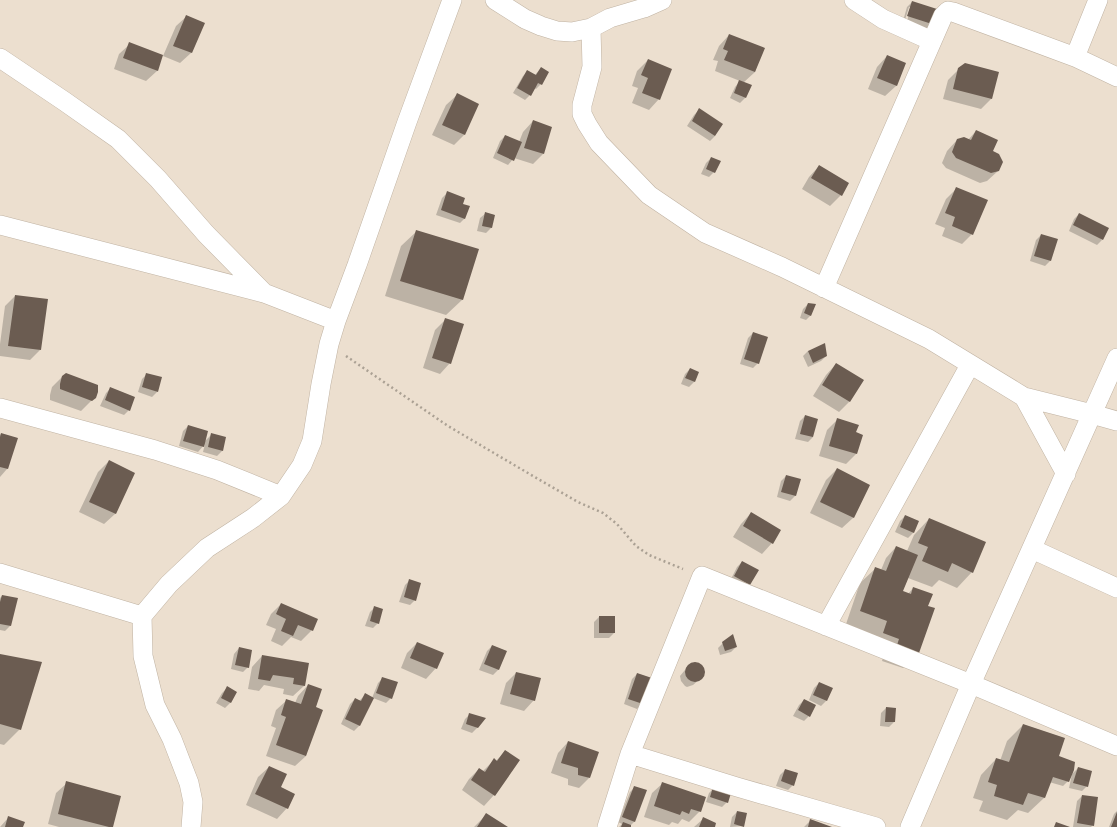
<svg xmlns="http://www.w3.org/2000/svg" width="1117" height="827" viewBox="0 0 1117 827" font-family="'Playfair Display',serif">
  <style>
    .shadow { fill: #0003; fill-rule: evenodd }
    .building { fill: #6b5c51 }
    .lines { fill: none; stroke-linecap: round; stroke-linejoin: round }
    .minor-casing { stroke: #c0b3a3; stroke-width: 20 }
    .path { stroke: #aba194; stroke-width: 2.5; stroke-dasharray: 2 3; stroke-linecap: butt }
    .minor { stroke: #fff; stroke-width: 19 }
  </style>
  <rect width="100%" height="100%" fill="#ecdfcf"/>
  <path class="shadow" d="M912 2 931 24 926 29 903 21 907 7ZM909 7H911L907 21 905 20Z
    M187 16 203 23 191 53 180 63 163 56 176 26Z
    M729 35 763 48 755 72 743 83 745 98 740 103 730 98 735 87 740 81 715 71 718 61 713 60 719 46Z
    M130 44 162 56 157 71 146 81 114 69 119 54Z
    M887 56 905 64 896 86 885 96 868 89 877 67Z
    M648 60 659 99 649 110 632 103 638 88 632 86 637 71Z
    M541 68V84L536 89 534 88 530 95 525 100 513 93 523 76 528 71 535 75Z
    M959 69 998 72 991 99 981 109 943 99 948 80Z
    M457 95 478 104 464 135 454 145 432 135 446 105Z
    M699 110 715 136 710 141 687 126 694 115Z
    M533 121 543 154 533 164 514 158 508 165 493 158 500 141 505 136 519 142 523 132Z
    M976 131 992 152 998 171 987 181 980 183 946 168 942 163 947 151 957 140H968Z
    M711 158 714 172 709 177 701 174 706 163Z
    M819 166 841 195 830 206 802 189 809 177Z
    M957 188 972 234 962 244 942 236 945 228 935 224 946 199Z
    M447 193 461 204 465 218 460 223 436 215 442 198Z
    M486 213 494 215 491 228 486 233 477 231 480 218Z
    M1079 214 1102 240 1097 245 1069 231 1074 219Z
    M417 231 477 250 462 300 446 315 385 296 401 246Z
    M1041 235 1050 261 1045 266 1030 261 1036 240Z
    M15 296 40 350 30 360 0 356V344L5 306Z
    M808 304 811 315 806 320 800 318 803 309Z
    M446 319 450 363 440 374 423 368 435 330Z
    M753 333 758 363 753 368 740 364 748 338Z
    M808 351 826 356 821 361 808 367 803 356Z
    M836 364 862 380 849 402 839 412 813 396 826 375Z
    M690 369 698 373 694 382 689 387 681 384 685 374Z
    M147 374 157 392 152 397 138 392 142 379Z
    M63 376 95 397 81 411 50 400V395L52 387Z
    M111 388 129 410 124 415 100 406 106 393Z
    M805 416 813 437 808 442 795 439 800 421Z
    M838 419 855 433 862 435 856 454 846 464 819 456 827 430Z
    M188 426 205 441 212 434 225 438 222 451 217 456 203 452 205 444 198 452 179 446 183 431Z
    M1 434 16 438 7 469 0 477V435Z
    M109 461 134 473 115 514 104 524 79 512 98 472Z
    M837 469 869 485 853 518 842 528 810 513 826 480Z
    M786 476 800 480 795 496 790 501 777 497 781 481Z
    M751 513 772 543 762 554 733 537 741 524Z
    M905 516 918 521 913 533 908 538 895 532 900 521Z
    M929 519 972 572 957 588 939 580 932 587 908 578 902 592 908 594 913 588 927 607 918 652 903 668 882 661 884 654 845 627 860 583 876 568 881 570 886 558 896 547 907 551 914 535Z
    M742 562 750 584 745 589 730 581 737 567Z
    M410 580 415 600 410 605 399 602 405 585Z
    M2 596 10 626 5 631 0 630V598Z
    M281 604 312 630 301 641 291 637 282 646 271 641 276 629 266 625 271 614Z
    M375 607 378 623 373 628 365 626 370 612Z
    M599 617 614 633 609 638H594V622Z
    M417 643 436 668 426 679 401 668 407 653Z
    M723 643 736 647 731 652 720 655 718 648Z
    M492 646 506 651 498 670 493 675 479 670 487 651Z
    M239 648 248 667 243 672 231 669 234 654Z
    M0 655 20 729 4 745 0 744Z
    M262 656 308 664 304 686 293 696 283 694 284 689 264 685 259 691 248 689 252 667Z
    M697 663 702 667 704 673 701 678 693 685 687 687 685 686 681 681 680 676 689 665 691 664Z
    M516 673 534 700 524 711 500 704 506 683Z
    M637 674 642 704 637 709 624 704 632 679Z
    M383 678 391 698 386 703 373 698 359 726 354 731 341 724 350 704 355 699 359 701 365 695 372 698 378 683Z
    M819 683 826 701 821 706 809 700 814 688Z
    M308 685 315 708 306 756 295 766 266 756 276 728 271 726 276 710 287 700 295 703 298 696Z
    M227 688 236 692 230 703 225 708 216 703 222 693Z
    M804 700 809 716 804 721 793 716 799 705Z
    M886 708 894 722 889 727 880 726 881 713Z
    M470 714 477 728 472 733 461 729 465 719Z
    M1023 725 1058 757 1068 781 1063 786 1049 782 1044 798 1028 813 1018 810 1007 820 979 811 983 801 973 798 981 775 996 759 1000 761 1007 741Z
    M568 742 589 778 579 788 568 785V779L551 773 558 753Z
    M505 751 494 795 484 806 462 790 469 779 479 769 483 771 494 760 496 761Z
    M269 767 279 787 287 808 277 819 246 805 258 777Z
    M1078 768 1087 786 1082 791 1069 788 1072 774Z
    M785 770 793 785 788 790 776 786 780 775Z
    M67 783 112 827H59L48 824 56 793Z
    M663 783 700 811 689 822 682 819 678 824 672 822 669 825 644 817 652 793Z
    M635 787 646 791 634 822 629 827H619L622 824 618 822 630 792Z
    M714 788 727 802 722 807 706 802 709 793Z
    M1082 796 1093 825 1091 827H1073L1077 801Z
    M1117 811V827H1109L1114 814Z
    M737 812 743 826 730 827 732 817Z
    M486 815 506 827H474Z
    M8 818 22 827H0Z
    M703 819 714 827H694Z
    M811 820 830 827H804Z"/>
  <path class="building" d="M912 1 937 9 932 24 907 16Z
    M186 15 205 23 192 53 173 46Z
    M729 34 765 48 755 72 724 60 728 51 723 49Z
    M129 42 163 55 158 71 123 58Z
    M887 55 906 63 897 86 877 78Z
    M648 59 672 69 660 100 642 93 648 78 641 75Z
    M965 63 999 72 992 99 953 89 958 68Z
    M541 67 549 72 542 85 538 83 531 96 517 88 527 70 536 75Z
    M739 80 752 85 746 98 734 93Z
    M457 93 479 104 465 135 442 125Z
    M699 108 723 124 715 136 692 121Z
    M533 120 552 127 544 154 524 148Z
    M976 130 998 140 993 151 999 154 1003 162 999 171 991 173 956 158 952 152 957 139 964 137 971 140Z
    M505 135 522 142 514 161 497 153Z
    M711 157 721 161 715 173 706 169Z
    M819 165 849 183 842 196 811 178Z
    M956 187 988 200 973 235 952 226 955 217 945 213Z
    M447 191 465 198 463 204 470 206 465 219 441 210Z
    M485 212 495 215 492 228 482 226Z
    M1079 213 1109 228 1103 240 1073 225Z
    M416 230 479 249 463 300 400 281Z
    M1041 234 1058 239 1051 261 1034 256Z
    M15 295 48 299 41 350 8 346Z
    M808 303 816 304 811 316 804 313Z
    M445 318 464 324 451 364 432 358Z
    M753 332 768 337 759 364 744 359Z
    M825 343 827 356 813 363 808 351Z
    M836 363 864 380 850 402 822 385Z
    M690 368 699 372 695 382 685 378Z
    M66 373 98 385V392L96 398 92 401 60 389V384L62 376Z
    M146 373 162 377 158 392 142 387Z
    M110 387 135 397 130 411 105 400Z
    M805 415 818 419 813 437 800 434Z
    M837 418 859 425 856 432 863 435 857 454 829 446Z
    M188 425 208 431 204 447 183 441Z
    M1 433 18 438 8 469 0 467V437Z
    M211 433 226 437 223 451 208 447Z
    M109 460 135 473 116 514 89 502Z
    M837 468 870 485 854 518 820 502Z
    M786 475 801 479 796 496 781 492Z
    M751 512 781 530 773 544 743 526Z
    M905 515 919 521 914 533 900 527Z
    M929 518 986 542 973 573 952 563 948 572 922 561 928 547 918 543Z
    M896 546 918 555 903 591 911 594 913 587 933 594 928 606 935 608 919 653 897 645 899 639 883 633 887 621 860 611 875 567 886 571Z
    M742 561 759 570 750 585 734 576Z
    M409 579 421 583 416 601 404 597Z
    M2 595 18 598 11 626 0 624V602Z
    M281 603 318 619 313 631 298 625 293 636 281 631 286 619 276 614Z
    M374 606 383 609 379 624 370 621Z
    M599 616H615V633H599Z
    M733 634 737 647 725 651 722 642Z
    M417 642 444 653 437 669 410 658Z
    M492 645 507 651 499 670 484 664Z
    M239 647 252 650 249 668 235 665Z
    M0 654 42 662 21 730 0 724Z
    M262 655 309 663 305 686 293 684 294 678 273 675 270 681 258 679Z
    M685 672a10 10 0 1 1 20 0a10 10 0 1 1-20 0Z
    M516 672 541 678 535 701 510 694Z
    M637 673 652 678 643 704 628 699Z
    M382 677 398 682 392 699 376 693Z
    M819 682 833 688 827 701 813 695Z
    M308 684 322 689 316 707 323 710 306 756 276 745 286 717 281 715 286 699 301 704Z
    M227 686 237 692 231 703 221 698Z
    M365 693 374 698 360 726 345 719 355 698 361 701Z
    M804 699 816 705 810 717 798 710Z
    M886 707 896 708 895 722H885Z
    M469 713 486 718 478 728 466 724Z
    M1023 724 1065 738 1059 756 1075 762 1074 770 1069 782 1053 777 1045 798 1028 793 1023 805 994 796 997 785 988 782 996 758 1009 762Z
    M568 741 599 752 590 778 578 775V768L561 763Z
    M505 750 520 760 495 796 471 780 479 768 485 772 494 758 497 761Z
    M269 766 287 774 281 787 295 794 288 809 255 794Z
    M1078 767 1092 771 1088 787 1073 783Z
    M785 769 798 773 794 786 781 781Z
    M66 781 121 796 113 827H109L58 814Z
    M662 782 706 797 701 812 691 809 689 814 682 811 680 815 654 806Z
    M634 786 647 790 635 822 622 817Z
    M713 787 731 793 728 803 710 797Z
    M1082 795 1098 797 1094 826 1077 823Z
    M737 811 747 813 744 827 734 824Z
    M1117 812V827H1111Z
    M486 813 508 827H477Z
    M8 816 25 822 23 827H5Z
    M703 817 716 823 715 827H699Z
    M810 819 832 827H808Z
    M623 822 631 825V827H621Z
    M1056 822 1070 827H1054Z"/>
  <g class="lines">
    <g class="minor-casing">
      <path id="minor" d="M495 0 525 19 541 26 557 31 572 32 591 28 610 18 644 8 662 0
        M854 0 883 19 932 41
        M591 28 592 67 582 105V114L587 124 599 143 649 195 705 233 782 267 929 339 1024 397 1092 414 1117 421
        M1075 57 1098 0
        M0 58 64 101 118 139 158 179 206 234 264 293
        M0 225 264 293 336 321
        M824 288 943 16 948 11 953 12 1075 57 1117 77
        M1024 397 1066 474
        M0 408 155 450 217 470 281 496
        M1032 549 1117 588
        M0 573 142 616
        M826 626 970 365
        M630 754 737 787 876 827
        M191 827 193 802 189 783 172 739 155 705 143 656 142 616 169 584 207 548 253 518 281 496 302 465 312 441 321 384 329 344 336 321 357 265 407 122 452 0
        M607 827 630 754 702 576 971 684 1117 746
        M910 827 971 684 1117 358"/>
    </g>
    <path class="path" d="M346 356 448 426 521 469 578 502 603 513 617 524 636 546 649 555 683 569"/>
    <use href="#minor" class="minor"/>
  </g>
</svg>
